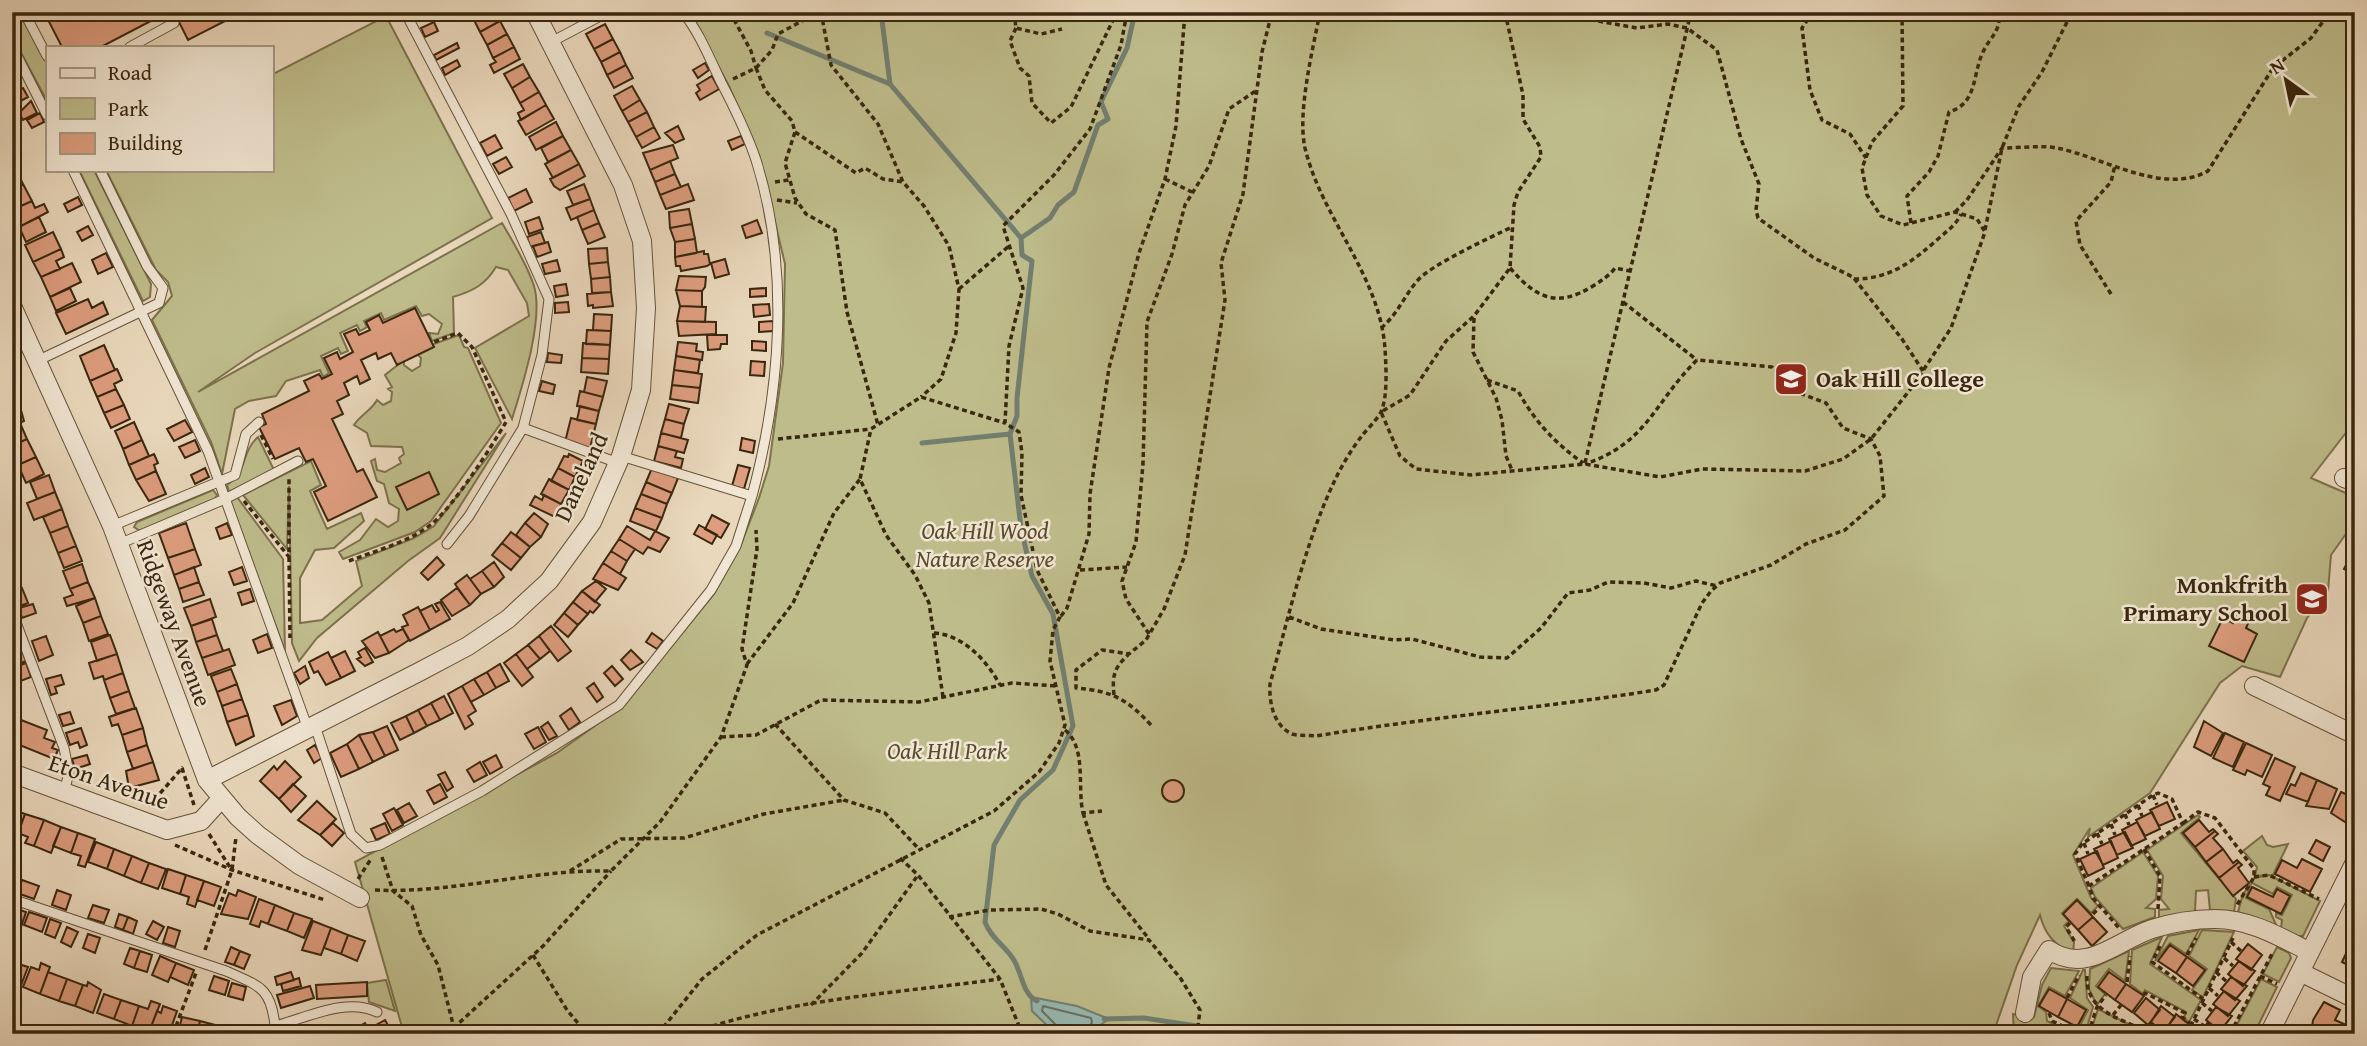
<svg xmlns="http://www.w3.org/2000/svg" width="2367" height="1046" viewBox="0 0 2367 1046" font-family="'Gentium Book Plus',serif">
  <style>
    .green { fill: #bfbc8b; stroke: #7c724c; stroke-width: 2 }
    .water { fill: #98b9b2; stroke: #727f70; stroke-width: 2 }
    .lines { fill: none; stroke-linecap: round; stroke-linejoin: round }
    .shore { stroke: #687060; stroke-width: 2 }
    .stream { stroke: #727f70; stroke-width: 5 }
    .building { fill: #dd9d7e; stroke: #39270e; stroke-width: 2 }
    .lane-casing { stroke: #65533a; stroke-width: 11 }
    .street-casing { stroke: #65533a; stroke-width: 20 }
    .path { stroke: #39270e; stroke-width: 3.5; stroke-dasharray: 5 3.5; stroke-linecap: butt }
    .lane { stroke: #f1e6d3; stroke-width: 9 }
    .street { stroke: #f1e6d3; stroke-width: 18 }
    .labels { text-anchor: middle; stroke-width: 5; stroke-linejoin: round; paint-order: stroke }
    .poi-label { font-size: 24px; font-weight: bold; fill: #39270e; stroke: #f1e6d3; text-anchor: start }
    .street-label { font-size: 24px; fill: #39270e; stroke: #f1e6d3 }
    .park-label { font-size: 24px; font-style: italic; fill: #5a4c2d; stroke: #f1e6d3 }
  </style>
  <rect width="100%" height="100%" fill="#ead8bc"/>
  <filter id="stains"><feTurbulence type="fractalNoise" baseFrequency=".00286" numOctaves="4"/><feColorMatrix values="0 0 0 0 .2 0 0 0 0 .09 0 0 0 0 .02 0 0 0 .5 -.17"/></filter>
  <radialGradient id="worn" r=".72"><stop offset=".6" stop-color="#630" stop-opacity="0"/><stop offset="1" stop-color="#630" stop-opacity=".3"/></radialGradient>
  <path class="green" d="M12 12H19L47 64V101L12 36Z
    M689 12H2355V421L2311 478 2355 497V521L2331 555 2328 591 2307 618 2280 677 2242 666 2220 683 2150 793 2088 837 2090 828 2073 855 2091 898 2098 906 2091 913 2077 899 2062 913 2069 921 2064 926 2074 942 2073 955C2055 945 2045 935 2040 915L2017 965 1993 1034H404L355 862 557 753 621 707 714 594 740 547 759 498 769 466 783 363 785 264 759 155 729 86Z
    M386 16 492 218 255 353 198 392 502 223C513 242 527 264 534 286 544 319 522 387 512 419L475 348 529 316 527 303 508 270 496 267C485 285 473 291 453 297L454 333 432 341 429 333 438 334 442 324 429 314 422 316 416 306 384 320 381 313 364 321 367 327 360 331 357 325 340 333 348 351 341 354 338 348 321 356 329 373 323 377 320 370 286 381 276 396 249 401 235 409 222 474 211 442 152 320 172 296 168 282 156 270 106 170H271V75Z
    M79 170H94L151 284 150 297 143 301Z
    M459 335 464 347 468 348 501 423 431 521 415 532 343 559 339 552 360 540 376 519 388 527 398 521 399 509 389 503 384 484 377 481 371 461 375 459 377 470 385 472 401 463 399 458 404 454 402 447 371 446 367 433 354 425C361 414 371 411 377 400L383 405 391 401 392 392 388 389 392 387 385 375 404 360V365L412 371 420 366 421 358 414 351Z
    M506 433 440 538 408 561 317 638 299 661 292 643 289 486 287 549 243 495 311 461 321 485 310 491 327 529 361 513 364 521 334 548 315 550 300 578V623L322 620 362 586 356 561 414 538 434 526Z
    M258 437 274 470 229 492 227 485C248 471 241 452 258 437Z
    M213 490 217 495 214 501 142 532 134 527 137 522Z
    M237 497 283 559 285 651 230 501Z
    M2198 815 2200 817 2181 833 2236 899 2234 912 2210 910 2208 890 2196 891 2195 912 2159 921V910L2169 909 2161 899 2163 876 2147 850Z
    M2262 836 2267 845 2273 847 2288 844 2273 875 2255 876 2257 867 2243 851Z
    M2143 852 2158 876 2156 899 2146 908 2155 909V917L2123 929 2095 897 2091 888Z
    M2269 875 2320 901 2303 936H2297L2281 928 2282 920 2276 917V913L2282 915 2292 895 2277 887 2273 894 2252 883 2254 878Z
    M2251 884 2246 898 2269 909 2277 927 2238 912 2243 894Z
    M2199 930 2186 954 2170 943 2155 961 2168 936Z
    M2202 930 2234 932 2203 997 2192 990 2207 969 2189 956Z
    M2162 937 2150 964 2201 1000 2189 1022 2184 1018 2186 1012 2145 990 2143 994 2130 984 2132 950Z
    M2277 947 2289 953 2291 958 2279 982 2263 974Z
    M2129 951 2125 981 2109 969 2096 986 2105 994 2097 1005 2089 989 2090 969Z
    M2051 968 2079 971 2065 996 2049 987 2038 1006 2046 1012 2047 1021 2074 1034H2014L2013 1014 2034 1017 2042 985Z
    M2083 970H2085L2087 998 2093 1007 2085 1034 2065 1025 2078 1029 2088 1010 2070 998Z
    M2261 979 2277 987 2254 1034H2232Z
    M386 980 395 1011 369 1002 367 983Z
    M2098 1009 2149 1034H2090Z"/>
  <path class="water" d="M1031 997 1077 1006 1109 1019 1087 1034H1056L1032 1011Z"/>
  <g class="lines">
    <path class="shore" d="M1060 1034 1058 1027 1042 1011 1043 1006 1091 1018 1092 1022 1086 1034"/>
    <path class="stream" d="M881 12 890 84
      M767 33 890 84 1021 238
      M922 443 1010 434
      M1037 1001C1023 994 1022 975 1015 962 1007 947 991 939 985 922L994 845 1020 800 1053 770 1073 726 1053 614 1032 576 1021 528 1010 434 1017 416V398L1032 261 1022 255 1021 238 1050 218 1058 205 1074 192 1098 125 1108 119 1101 102 1127 48 1135 12
      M1104 1019 1144 1018 1250 1034"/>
  </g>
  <path class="building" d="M44 12H168L101 47H62Z
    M174 12H223L227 20 188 40Z
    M480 12H496L500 21 480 32 472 16Z
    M571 12H596L597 14 582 22 579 16 574 19Z
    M500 21 507 34 487 45 480 32Z
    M434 22 438 31 425 37 421 28Z
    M605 24 613 39 594 49 586 34Z
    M507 34 514 47 493 58 487 45Z
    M613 39 620 52 601 62 594 49Z
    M457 43 459 48 436 60 434 55Z
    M514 47 520 59 494 73 490 65 496 62 493 58Z
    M620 52 626 65 607 75 601 62Z
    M457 60 460 66 445 75 442 68Z
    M705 63 709 70 698 78 693 70Z
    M523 64 530 77 512 88 504 74Z
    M626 65 633 78 614 88 607 75Z
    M712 76 719 89 700 100 696 93 700 90 697 85Z
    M530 77 539 92 520 103 512 88Z
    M632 86 640 100 622 111 614 96Z
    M23 88 28 97 15 104 12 94Z
    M539 92 546 105 521 120 518 113 524 110 520 103Z
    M640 100 647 112 628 122 622 111Z
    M31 101 37 113 23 120 19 113Z
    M546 105 554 119 526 135 518 121Z
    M647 112 654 127 636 137 628 122Z
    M40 113 44 122 32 128 27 120Z
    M556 122 563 136 536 150 529 137Z
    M678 126 684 139 675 143 665 133Z
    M654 127 660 138 642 148 636 137Z
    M495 135 502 148 487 156 480 143Z
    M563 136 571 150 548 162 541 148Z
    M741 136 745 144 732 150 728 141Z
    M673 145 678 158 650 170 643 153Z
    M571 150 579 164 553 178 545 164Z
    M506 157 512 167 499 174 493 164Z
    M670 161 675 174 655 182 650 170Z
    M579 164 585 176 560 190 554 186 550 179Z
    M15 167 23 184 12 190V168Z
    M675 174 681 187 660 195 655 182Z
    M23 184 32 201 12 210V190Z
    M584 184 590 199 573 205 567 191Z
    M688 184 694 200 666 209 660 195Z
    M526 189 532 202 514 211 508 198Z
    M78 197 82 205 68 212 64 204Z
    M590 199 594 210 571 220 566 208Z
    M32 201 35 208 44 204 48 212 19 227 12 210Z
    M689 209 692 224 670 228 669 212Z
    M594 210 599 223 582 230 577 217Z
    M39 217 46 232 26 242 19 227Z
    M539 217 543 229 529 234 525 222Z
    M757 220 762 233 746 238 742 226Z
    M599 223 605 237 588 244 582 230Z
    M692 224 695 239 675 242 670 228Z
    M88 226 93 235 82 241 77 232Z
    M53 232 61 249 33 262 25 245Z
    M541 232 545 243 530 247 527 237Z
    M695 239 697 253 675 257V242Z
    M548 242 551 252 537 257 533 246Z
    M607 248 608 262 589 264 588 249Z
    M61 249 64 257 56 261 60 269 41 277 33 262Z
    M704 251V254H708L710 264 707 266 681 271 680 266H676L675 257Z
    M106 253 113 267 98 274 92 260Z
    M725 259 729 274 715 278 711 263Z
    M557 260 560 271 545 274 542 264Z
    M608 262 610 277 591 279 589 264Z
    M72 263 81 282 50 297 41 277Z
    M679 276 706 277 705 287 702 291 676 290Z
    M610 277 611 292 592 293 591 279Z
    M566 284 568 295 556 297 554 286Z
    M70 288 76 301 56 311 50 297Z
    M766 288V296L750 297V289Z
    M676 290 702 291V307L680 306Z
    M611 292 613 306 593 308V305L588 306 587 294Z
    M88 299 92 308 103 302 108 314 66 334 56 313Z
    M568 302 569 312 555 313V303Z
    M769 304 770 315 754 317 753 305Z
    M680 306 706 307 705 322 677 321Z
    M415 308 434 347 397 365 391 353 378 359 376 353 361 360 370 379 360 384 357 376 344 383 349 395 337 401 343 414 332 419 357 472 363 469 377 497 328 521 314 492 326 486 313 459 306 462 299 448 275 459 259 427 266 424 262 414 309 391 304 381 319 374 322 379 332 374 324 358 337 352 340 359 353 352 344 334 356 329 359 335 370 330 366 322 379 315 383 323Z
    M594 314 612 315 611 331 593 330Z
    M677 321 716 322V334L679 336Z
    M773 321 774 331 759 332V322Z
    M587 330 611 331 610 345 586 344Z
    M707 335H727V344H721L720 349 708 350Z
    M752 341 766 342V351L752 350Z
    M678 342 697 344 696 351 703 352 702 360 676 356Z
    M583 343 610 345 609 359 582 358Z
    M104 345 115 370 90 381 80 356Z
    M548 353 562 355 561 363 547 362Z
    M676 356 700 360 698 373 674 370Z
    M582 358 609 359 608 374 581 372Z
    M751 361 765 362 764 376 750 375Z
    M117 369 122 380 114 384 116 389 97 397 90 381Z
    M674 370 702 374 700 388 672 385Z
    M587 377 607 381 603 397 584 392Z
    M542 381 555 385 553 394 539 391Z
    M672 385 700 388 698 403 670 399Z
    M116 389 124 405 104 413 97 397Z
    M580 391 603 397 599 411 577 406Z
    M19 403 24 421 12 427V406Z
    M669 404 689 409 684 424 665 419Z
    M124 405 130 419 111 428 104 413Z
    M580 406 599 411 596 424 577 420Z
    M571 418 596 424 590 448 565 442Z
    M665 419 684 424 681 438 661 433Z
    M185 420 192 432 174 441 167 429Z
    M134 422 142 440 123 449 115 431Z
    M20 423 27 439 12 446V427Z
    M661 433 688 440 684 453 658 446Z
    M742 438 755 441 753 453 740 450Z
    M27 439 36 457 18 465 12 446Z
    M142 440 149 456 129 465 123 449Z
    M195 440 200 451 185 458 179 447Z
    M658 446 677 451 675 457 683 459 681 468 654 461Z
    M154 454 158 463 154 465 156 471 136 480 129 465Z
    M569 454 583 461 575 477 558 468 564 456 568 457Z
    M36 457 44 474 26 483 18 465Z
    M738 465 750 468 744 489 732 486Z
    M205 468 209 477 195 484 191 475Z
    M558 468 575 477 569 490 551 481Z
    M652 468 678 478 672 493 646 482Z
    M156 471 166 494 149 501 136 480Z
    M429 472 439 494 407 510 396 487Z
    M49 475 55 492 37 499 30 482Z
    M549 479 569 490 561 504 541 494Z
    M646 482 672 493 667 504 641 494Z
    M55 492 62 509 34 520 27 503Z
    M641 494 667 504 662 518 635 508Z
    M544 495 561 504 555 517 530 505 535 496 542 500Z
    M635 508 662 518 656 531 630 521Z
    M62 509 68 526 50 533 43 517Z
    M534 513 548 524 541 537 525 523Z
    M712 515 729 524 721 538 705 529Z
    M186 523 195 549 168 558 159 533Z
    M227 523 232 535 220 539 216 528Z
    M525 523 541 537 530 547 516 535Z
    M699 525 717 535 712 544 694 534Z
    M68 526 76 546 58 553 50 533Z
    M627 526 650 540 655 531 669 538 660 552 648 547 643 554 619 539Z
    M511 532 530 547 521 558 502 543Z
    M619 539 635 549 627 561 611 551Z
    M502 543 521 558 511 570 492 555Z
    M76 546 82 561 64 568 58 553Z
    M2355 547V574L2344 569Z
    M195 549 201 565 174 575 168 558Z
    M611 551 627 561 620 574 603 563Z
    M437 557 444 565 428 580 421 573Z
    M494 562 504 577 494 587 482 571Z
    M603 563 626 578 618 590 593 579Z
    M82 564 88 582 70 589 63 571Z
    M194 567 199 582 179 589 174 575Z
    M242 567 247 581 234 585 229 572Z
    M482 571 494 587 481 594 470 579Z
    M467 575 481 594 470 605 455 584Z
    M596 581 606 589 595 602 582 591Z
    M88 582 95 598 67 606 64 598 73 595 70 589Z
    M199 582 204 595 183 602 179 589Z
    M22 588 28 603 20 606 14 591Z
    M457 588 470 605 452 616 441 600Z
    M250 589 254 601 242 605 238 593Z
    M582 591 600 605 593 613 590 611 588 614 573 602Z
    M95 598 101 616 83 623 76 606Z
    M210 599 216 617 191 626 184 608Z
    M440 602 450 619 430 630 420 611 432 605 436 612 439 610 435 604Z
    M573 602 588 614 578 625 564 613Z
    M33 604 36 613 22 618 19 608Z
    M418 607 430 630 410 641 402 627 408 625 403 615Z
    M564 613 578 625 568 637 554 625Z
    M2237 613 2250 619 2246 628 2257 634 2244 662 2209 646 2223 618 2233 623Z
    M101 616 108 634 89 641 83 623Z
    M212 619 217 635 196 642 191 626Z
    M551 626 571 651 558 661 539 636Z
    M394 629 396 632 403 629 409 640 389 653 380 636Z
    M378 632 389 653 375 658 362 641Z
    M652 633 663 641 657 649 646 642Z
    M267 634 272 648 258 653 253 640Z
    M110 635 117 654 97 661 91 642Z
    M217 635 223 651 202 658 196 642Z
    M46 636 53 655 39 661 32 641Z
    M539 636 550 651 540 659 528 645Z
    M528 645 540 659 527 669 516 654Z
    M21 648 26 661 12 667V651Z
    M365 648 373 662 365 666 357 659 361 657 358 652Z
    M229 649 235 665 208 675 202 658Z
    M631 650 643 662 630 670 621 660Z
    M345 651 355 671 341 678 331 658Z
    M328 652 341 678 326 685 318 671 314 673 309 662Z
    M117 654 123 673 104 680 103 676 94 679 89 663Z
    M516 654 533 677 522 686 504 663Z
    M26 663 31 677 18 682 12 668Z
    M500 664 509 681 496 688 487 672Z
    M305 666 309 678 300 684 294 673Z
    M612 666 623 679 615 686 604 673Z
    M231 669 237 684 217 692 211 676Z
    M487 672 496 688 484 695 474 679Z
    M123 673 129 691 110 698 104 680Z
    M61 675 64 684 55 687 57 693 51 695 46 679Z
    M474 679 484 695 471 702 462 686Z
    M594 683 603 697 597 702 587 688Z
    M237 684 242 699 222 706 217 692Z
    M462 686 476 711 468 716 473 724 465 729 448 694Z
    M129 691 135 708 116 714 110 698Z
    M444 696 453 713 440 720 431 703Z
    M242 699 248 715 227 722 222 706Z
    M291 700 297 716 282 725 274 706Z
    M431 703 440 720 427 726 418 710Z
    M136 708 143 728 122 735 118 724 112 726 109 717Z
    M571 708 580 722 569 730 560 716Z
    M418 710 427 726 414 733 406 716Z
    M70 712 74 723 63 726 59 715Z
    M248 715 254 736 236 745 227 722Z
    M406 716 414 733 400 740 391 723Z
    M21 720 47 730 44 738 55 742 52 748 58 750 54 759 17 744 21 734 16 732Z
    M2204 721 2223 733 2211 756 2194 747Z
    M548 722 557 736 549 740 541 727Z
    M387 726 398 750 385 756 373 732Z
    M538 727 546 742 534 749 525 734Z
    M81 728 87 745 80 748 78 742 70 745 66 733Z
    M143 728 147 745 127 752 122 735Z
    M373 732 385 756 373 762 359 735Z
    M2225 733 2244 742 2233 767 2213 758Z
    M359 735 373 762 359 769 347 744Z
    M2246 743 2272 755 2262 777 2247 770 2245 775 2233 770Z
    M347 744 359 769 341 777 330 753Z
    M147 745 153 762 133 769 127 752Z
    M315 745 322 758 314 763 307 750Z
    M87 755 90 764 75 769 72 759Z
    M496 755 502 767 490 774 483 762Z
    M2275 758 2295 767 2280 801 2266 795 2270 787 2263 784Z
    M285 761 301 777 279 799 260 781 274 766 277 770Z
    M153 762 159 780 129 788 126 771Z
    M480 762 487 775 474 782 467 770Z
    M445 772 453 787 447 791 438 775Z
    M2301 773 2317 780 2308 802 2286 794 2291 784 2295 786Z
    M2317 780 2337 789 2329 809 2306 806Z
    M1162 791a11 11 0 1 1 22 0a11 11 0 1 1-22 0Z
    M293 784 306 796 291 812 279 799Z
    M440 784 447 797 434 804 427 791Z
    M2341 792 2355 798V820L2350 818 2348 824 2331 813Z
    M317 801 336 819 320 835 298 820Z
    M2167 802 2175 819 2159 826 2150 810Z
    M409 803 417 816 404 823 397 810Z
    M394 808 403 825 392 831 383 814Z
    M12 809 25 814 16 839 12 837Z
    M2152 812 2160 829 2145 836 2136 820Z
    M25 814 44 820 34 846 25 843 28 837 18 833Z
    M44 820 61 827 51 853 34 846Z
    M2199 820 2209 832 2213 829 2215 831 2195 847 2183 833Z
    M2137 822 2146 839 2131 846 2122 830Z
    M333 823 344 833 332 846 320 835Z
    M385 823 390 834 376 840 371 829Z
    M61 827 78 833 71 853 53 846Z
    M2215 831 2218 834 2213 838 2223 849 2206 862 2195 847Z
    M2125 832 2133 848 2117 855 2109 839Z
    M78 833 95 839 85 867 78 865 81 856 71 853Z
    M2316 840 2330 847 2323 861 2309 853Z
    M2111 841 2118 858 2103 865 2094 849Z
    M96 842 114 849 107 869 88 862Z
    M114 849 132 856 124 876 107 869Z
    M2223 849 2233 863 2237 860 2239 862 2219 878 2206 862Z
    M2097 851 2104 868 2088 876 2080 859Z
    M132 856 149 863 141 883 124 876Z
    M2302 859 2322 869 2310 892 2275 874 2282 860 2297 868Z
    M2239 862 2242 865 2238 868 2249 883 2233 896 2219 878Z
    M149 863 166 869 158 889 141 883Z
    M168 869 186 875 180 894 162 888Z
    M186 875 204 881 195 907 187 904 189 897 180 894Z
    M22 880 39 886 34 899 17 893Z
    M204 881 221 887 214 906 197 900Z
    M2252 887 2273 897 2277 889 2290 896 2281 914 2247 897Z
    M57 890 71 895 66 910 52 905Z
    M238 890 256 897 248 919 221 914 229 893 236 896Z
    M259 899 275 905 268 924 261 921 259 927 250 924Z
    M2077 900 2093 917 2078 930 2063 914Z
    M93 905 109 910 104 923 88 918Z
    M275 905 294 913 287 931 268 924Z
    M12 907 26 912 21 927 12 923Z
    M29 912 47 918 42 932 24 925Z
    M294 913 312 919 304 938 287 931Z
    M119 914 128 917 123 930 115 927Z
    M128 917 137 921 133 934 123 930Z
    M2093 917 2107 932 2092 946 2078 930Z
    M50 919 61 923 55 938 45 934Z
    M153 921 164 927 157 940 146 934Z
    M313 921 331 928 321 955 302 950Z
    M67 927 78 932 71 947 61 942Z
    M168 927 180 931 175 947 163 943Z
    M331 928 348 935 341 954 324 948Z
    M88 934 100 938 95 953 83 948Z
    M348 935 365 941 357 961 341 954Z
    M2248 944 2262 955 2251 970 2236 959Z
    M2170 945 2187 957 2176 973 2158 961Z
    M231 947 240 951 234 965 225 962Z
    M2349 947 2355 950V972L2351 971 2352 967 2342 962Z
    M130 948 140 951 134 968 124 964Z
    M140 951 152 955 147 972 134 968Z
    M240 951 250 955 244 969 234 965Z
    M160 956 176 963 168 982 152 975Z
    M2187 957 2205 970 2193 986 2176 973Z
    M2239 961 2255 971 2243 986 2228 974Z
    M12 962 28 967 20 988 12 985Z
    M41 963 50 967 40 994 23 987 31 967 39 970Z
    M176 963 194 970 188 985 170 977Z
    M48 972 67 979 59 1001 40 994Z
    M291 972 294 980 277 985 275 977Z
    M2109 972 2126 984 2115 1000 2098 987Z
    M214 976 229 981 225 995 209 990Z
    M2231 977 2247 986 2235 1000 2221 989Z
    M299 978 301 986 283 991 281 984Z
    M67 979 83 985 75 1006 59 1001Z
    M88 982 101 990 93 1013 75 1006 83 985 87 986Z
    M367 982V996L317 999 316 985Z
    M232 983 246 987 243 1000 228 996Z
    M2126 984 2144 996 2132 1012 2115 1000Z
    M310 986 314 998 281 1008 277 995Z
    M2049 989 2067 999 2058 1017 2039 1006Z
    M2224 991 2240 1001 2228 1016 2213 1004Z
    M104 994 121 1000 114 1019 97 1013Z
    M2146 998 2160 1010 2148 1025 2134 1013Z
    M2067 999 2086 1010 2077 1027 2058 1017Z
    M121 1000 139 1006 132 1026 114 1019Z
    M151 1001 160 1004 149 1032 132 1026 139 1006 148 1009Z
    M2324 1002 2340 1010 2335 1020 2344 1024 2339 1034H2328L2312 1027 2313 1020Z
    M163 1006 177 1011 169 1034 149 1032 157 1011 161 1013Z
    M2161 1006 2175 1017 2163 1032 2151 1022Z
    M2216 1007 2232 1016 2220 1031 2206 1020Z
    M2176 1014 2190 1025 2183 1034H2171L2166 1029Z
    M182 1017 200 1021 197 1034H178Z
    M385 1020 393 1034H360Z
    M200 1021 219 1026 217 1034H197Z
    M2208 1022 2220 1031H2224L2200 1034Z"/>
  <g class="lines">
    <g class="lane-casing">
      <path id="lane" d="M24 12 47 56
        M405 12 511 214 549 299 542 355 523 428 469 516 447 544
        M683 12C699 32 710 59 721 82 734 107 747 133 756 160 790 268 781 388 752 496
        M551 42 608 12
        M12 46 47 115
        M130 47 174 23
        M73 170 208 451 308 729
        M39 360 159 303 163 288 147 266 100 170
        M523 428 618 463
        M112 526 235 475 246 434 259 422
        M119 544 225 499 298 461
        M12 612 64 748 69 773 64 792
        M315 726 351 834 366 848 380 845 482 791 619 705 711 590 736 546 752 496 621 456
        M12 899 226 971C259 986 271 987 275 1026
        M271 1034 275 1026C307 1018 346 997 377 1012"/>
    </g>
    <g class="street-casing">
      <path id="street" d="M12 306 112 526 207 780 238 817 258 835 299 865 360 898
        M2344 478 2355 482
        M2254 686 2355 735
        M12 773 167 830 201 821 221 799
        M207 780 419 672 468 646 508 619 549 581 592 522 621 456 641 390 646 308 642 241 623 185 535 12
        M2300 972 2355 999
        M2025 1013 2032 977 2049 950C2087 975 2116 941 2152 929 2171 923 2195 919 2215 919 2250 919 2280 937 2310 952
        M12 1032 17 1034
        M2269 1034 2355 862"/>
    </g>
    <path class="path" d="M730 12 751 51 756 68
      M821 12 831 65 878 124 903 182 924 206 949 246 959 289 956 333 941 379 921 397
      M1014 12 1016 28 1041 34 1062 29
      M1226 12H1244
      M1320 12C1313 49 1297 112 1305 148 1322 219 1380 275 1385 349 1386 366 1388 396 1381 412 1376 421 1367 429 1361 437 1351 450 1341 467 1334 482 1305 543 1288 619 1270 684 1269 702 1273 725 1292 734 1298 736 1309 735 1316 736 1429 717 1543 708 1656 690L1664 685 1702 603 1711 591 1720 583 1771 565 1806 544 1845 530 1884 496 1880 456 1871 439 1843 428 1826 403 1802 394 1772 367 1697 360C1654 402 1648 443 1585 464
      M1505 12 1523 95V119L1540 147 1541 157 1518 192 1514 205 1510 268 1474 316 1446 341 1410 395 1381 412 1400 456 1416 469 1471 475 1585 464 1660 477 1702 469 1805 471 1843 459 1871 439 1913 386 1951 328 1985 232 1977 219 1955 212 1903 225 1881 216 1867 195 1862 168 1872 142 1903 106 1902 12
      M1548 12 1637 28 1668 24 1687 28 1717 50 1741 139 1759 184 1756 210 1758 218 1814 258 1853 277 1902 339 1923 371
      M1813 12 1802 28 1810 90 1822 120 1850 134 1866 158
      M1016 28 1010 41 1020 68 1029 76 1032 103 1051 123 1071 107 1117 12
      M756 68 772 50 778 34 813 15H821
      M733 79 756 68 765 90 792 121 795 132 785 163 795 198 806 214 835 230 847 312 878 425
      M795 132 856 173 865 168 883 179 903 182
      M1165 179 1192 192
      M775 182 789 180
      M777 200 797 203
      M1955 212 1967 200 2002 148C2020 148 2040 145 2057 148 2103 157 2163 196 2208 171L2273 68 2311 38 2330 12
      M1911 223 1907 196 1929 172 1938 156 1949 112C1978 103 1972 75 1983 52 1990 36 2001 33 1999 12
      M1985 230 2002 148 2019 106 2042 72 2072 12
      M1510 268C1537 299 1557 308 1593 286 1602 280 1609 276 1615 268L1630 271
      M1854 279C1890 279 1912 262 1938 239 1947 231 1956 225 1961 214
      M959 289 1009 246
      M2111 294 2080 245 2076 221 2111 182 2115 165
      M1623 302 1697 360
      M1474 318 1473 352 1496 398 1502 420 1506 456 1512 470
      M1381 328C1398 314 1404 296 1418 280 1431 265 1491 237 1512 227
      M1487 380 1518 391C1535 422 1555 443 1583 463
      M261 435 273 459
      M778 439 871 429
      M1585 463 1691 12
      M244 501 289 557V478
      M289 557 290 638
      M349 561C377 550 410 542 433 523 455 504 490 449 506 422L472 347 458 333 434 342
      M1080 570 1127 567
      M1061 616 1067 608 1089 534 1090 494 1109 368 1139 253 1165 179 1176 126 1185 12
      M1289 617 1321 629 1394 640 1412 639 1480 657 1507 658 1541 628 1568 593 1590 590 1608 582 1644 583 1671 588 1696 581 1717 586
      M934 633C964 635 987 661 1000 685
      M1149 634 1126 599 1122 581 1136 542 1143 464 1147 322 1172 254 1185 205 1209 166 1229 109 1257 90
      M747 664 793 603 834 513 860 479
      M1114 695C1112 676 1114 668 1128 655
      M943 697 929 603 915 575 886 535 860 479 871 429 921 397 1005 423
      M775 724 844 800 885 813 918 848
      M1151 725C1127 699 1112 691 1076 688V670L1102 650 1129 654 1146 640 1164 609 1185 555 1225 300 1221 263 1243 194 1262 52 1272 12
      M1065 730C1087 748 1077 787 1083 813L1102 811
      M721 737 756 735 821 700 919 702 1012 683 1056 686
      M182 768 194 805
      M2153 795 2157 805
      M2138 805 2142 816
      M149 806 183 767
      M1083 813 1106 885 1149 939
      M2125 814 2129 825
      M2183 823 2198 812 2215 818 2254 869V877L2237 905
      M2111 824 2115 835
      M2097 833 2102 844
      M209 834 231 869
      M2084 843 2088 854
      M175 845 232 870 325 900
      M2144 849 2160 876 2158 909
      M382 857 393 891 412 906 421 935 438 965 454 1028
      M900 858 918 875 1000 979 1019 1026 1031 1034
      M570 871 621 839 684 838 764 814 844 800
      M2254 877 2269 875 2319 899
      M358 879 371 859
      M2089 886 2075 854 2082 844 2153 795 2158 793 2172 799 2183 823 2089 886 2093 898 2119 928
      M375 890C453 894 531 869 611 871L660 822 721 737 747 665 742 649 757 549 756 530
      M2093 914 2101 906
      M949 917 990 910 1041 909 1058 914 1090 931 1149 940 1181 979 1200 1010 1197 1034
      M2070 923 2066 927 2075 942
      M2231 942 2241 951
      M2160 946 2152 962 2203 999
      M205 950 232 870 236 837
      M533 955 567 1010 587 1034
      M2187 955 2196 938
      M2224 958 2233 966
      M2216 972 2226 981
      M2087 976C2085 1013 2125 1020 2153 1034
      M2260 976 2277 984
      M2127 982 2130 956
      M2209 988 2218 996
      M2144 995 2145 993 2185 1013 2182 1017 2191 1024
      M2067 998 2079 975
      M2202 1003 2212 1011
      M811 1005 862 953 918 875
      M2049 1013 2052 1021 2079 1034
      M2113 1015 2121 1005
      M2194 1019 2204 1026
      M2224 1033V1034
      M173 1034 196 973
      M347 1034 367 1023
      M447 1034 543 946 611 871
      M658 1034 702 979 757 935 994 811 1039 772 1059 743 1065 725 1050 661 1053 630 1060 617 1037 570 1021 495 1022 453 1019 432 1005 423 1009 346 1023 288 1003 226 1054 175 1090 129 1121 45 1127 12
      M688 1034C787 999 897 993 1000 979
      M2088 1034 2097 1007 2106 995
      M2158 1034 2160 1031
      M2187 1034 2233 938
      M2230 1034 2273 952"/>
    <use href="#lane" class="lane"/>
    <use href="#street" class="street"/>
  </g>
  <defs>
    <g id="university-square" transform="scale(1.75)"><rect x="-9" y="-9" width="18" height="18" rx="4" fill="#8f2418" stroke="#f1e6d3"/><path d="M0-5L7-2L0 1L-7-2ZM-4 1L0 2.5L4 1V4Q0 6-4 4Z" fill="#fff"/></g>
    <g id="school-square" transform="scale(1.75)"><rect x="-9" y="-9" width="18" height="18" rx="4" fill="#8f2418" stroke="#f1e6d3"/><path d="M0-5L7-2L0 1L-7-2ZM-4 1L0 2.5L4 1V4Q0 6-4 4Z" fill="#fff"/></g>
  </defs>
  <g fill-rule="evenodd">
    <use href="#university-square" x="1791" y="379"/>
    <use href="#school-square" x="2312" y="599"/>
  </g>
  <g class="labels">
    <g class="poi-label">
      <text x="1816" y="387">Oak Hill College</text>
      <text x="2288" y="593" text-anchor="end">Monkfrith<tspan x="2288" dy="28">Primary School</tspan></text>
    </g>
    <g class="street-label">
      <text transform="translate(581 477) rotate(-65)" y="8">Daneland</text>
      <text transform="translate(174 623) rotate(70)" y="8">Ridgeway Avenue</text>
      <text transform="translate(109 782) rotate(19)" y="8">Eton Avenue</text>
    </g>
    <g class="park-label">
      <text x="985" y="539">Oak Hill Wood<tspan x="985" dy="28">Nature Reserve</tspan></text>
      <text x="947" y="759">Oak Hill Park</text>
    </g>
  </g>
  <rect width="2367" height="1046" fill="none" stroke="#ead8bc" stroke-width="42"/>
  <rect x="14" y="14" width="2339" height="1018" fill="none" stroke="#39270e" stroke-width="3.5"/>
  <rect x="21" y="21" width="2325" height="1004" fill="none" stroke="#39270e" stroke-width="2"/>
  <rect x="46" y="46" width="228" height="126" fill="#f1e6d3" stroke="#a79a84" stroke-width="2"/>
  <rect x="60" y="68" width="35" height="10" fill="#f1e6d3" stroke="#a79a84" stroke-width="2"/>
  <text x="108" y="80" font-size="21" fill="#39270e">Road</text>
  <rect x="60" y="98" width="35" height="21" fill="#bfbc8b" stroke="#a79a84" stroke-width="2"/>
  <text x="108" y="116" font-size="21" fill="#39270e">Park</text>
  <rect x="60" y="133" width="35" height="21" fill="#dd9d7e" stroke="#a79a84" stroke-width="2"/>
  <text x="108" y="150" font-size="21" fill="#39270e">Building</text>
  <g transform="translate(2286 80) rotate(327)" stroke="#f1e6d3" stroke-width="5" paint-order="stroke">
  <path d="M0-5L12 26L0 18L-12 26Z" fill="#39270e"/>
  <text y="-10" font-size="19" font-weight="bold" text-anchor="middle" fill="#39270e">N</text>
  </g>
  <rect width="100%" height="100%" filter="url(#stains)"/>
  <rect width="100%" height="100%" fill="url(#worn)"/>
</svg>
